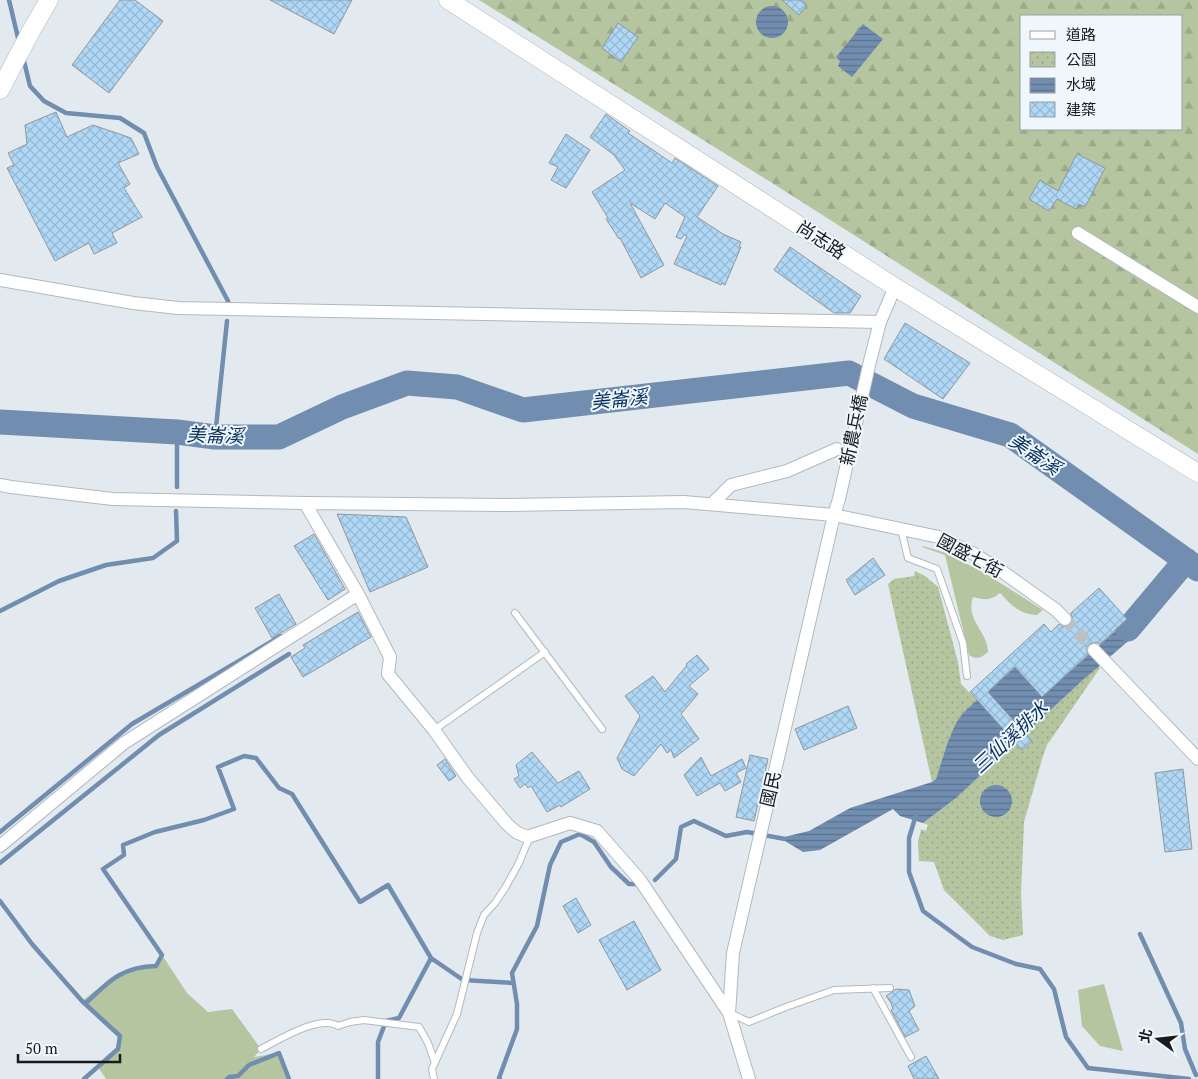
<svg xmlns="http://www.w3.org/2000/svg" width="1198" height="1079" viewBox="0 0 1198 1079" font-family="'PT Serif','Noto Sans TC',serif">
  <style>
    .green { fill: #b4c59f }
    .forest { fill: url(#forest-firs); fill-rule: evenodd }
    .park { fill: url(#park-dots) }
    .water { fill: url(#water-rules) }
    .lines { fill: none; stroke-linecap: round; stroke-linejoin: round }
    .stream { stroke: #718daf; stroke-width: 4.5 }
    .river { stroke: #718daf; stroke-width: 25 }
    .building { fill: url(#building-cross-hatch); stroke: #91979c }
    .street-tunnel { stroke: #bac1c5; stroke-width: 12; stroke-dasharray: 12 6; stroke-linecap: butt }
    .lane-casing { stroke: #b2b9be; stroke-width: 8 }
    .street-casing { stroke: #b2b9be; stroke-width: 14 }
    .secondary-casing { stroke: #b2b9be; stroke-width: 19 }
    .lane { stroke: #fff; stroke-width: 6 }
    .street { stroke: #fff; stroke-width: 12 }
    .secondary { stroke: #fff; stroke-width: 18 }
    .labels { text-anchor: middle; stroke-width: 4; stroke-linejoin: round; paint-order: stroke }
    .street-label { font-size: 18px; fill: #181b1d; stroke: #f0f7fc }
    .water-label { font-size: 19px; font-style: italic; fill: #042e5a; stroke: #f0f7fc }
  </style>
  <defs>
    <pattern id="forest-firs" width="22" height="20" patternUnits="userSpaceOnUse" patternTransform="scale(1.25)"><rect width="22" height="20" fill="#b4c59f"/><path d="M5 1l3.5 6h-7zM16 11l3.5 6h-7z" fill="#9aa988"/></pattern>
    <pattern id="park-dots" width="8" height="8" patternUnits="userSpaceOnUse" patternTransform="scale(1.25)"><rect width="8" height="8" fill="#b4c59f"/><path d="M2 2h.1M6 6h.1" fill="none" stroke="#9aa988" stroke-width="1.8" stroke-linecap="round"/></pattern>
    <pattern id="water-rules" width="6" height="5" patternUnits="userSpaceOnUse" patternTransform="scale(1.25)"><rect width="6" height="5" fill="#718daf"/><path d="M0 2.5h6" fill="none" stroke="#5c728e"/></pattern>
    <pattern id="building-cross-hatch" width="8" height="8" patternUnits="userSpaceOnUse" patternTransform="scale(1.25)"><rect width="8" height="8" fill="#afd7f6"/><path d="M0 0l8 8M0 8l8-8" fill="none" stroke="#96b8d2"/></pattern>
  </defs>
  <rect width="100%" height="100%" fill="#e3eaef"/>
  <path class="green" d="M923 546 946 553 986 574 1043 610 1037 615C1019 614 1011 605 1000 593 990 601 984 600 973 597 965 620 988 632 988 652 981 658 977 660 969 655L945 555 922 547Z
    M162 955 187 993 208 1012 232 1009 261 1049 254 1057 279 1053 289 1079H106L98 1067 118 1049 120 1036 82 1001C107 982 124 967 156 966Z
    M1104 984 1123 1051 1100 1046 1082 1026 1078 990Z"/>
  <path class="forest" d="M479 0H1198V454L769 181ZM1022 16H1182V129H1022Z"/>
  <path class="park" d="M915 571 925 576 938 587 958 662 961 684 977 700 963 713 947 744 936 779 932 782 888 584 894 579 914 576Z
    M1098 666 1100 668 1047 745 1043 756 1024 822 1021 894 1023 935 1003 940 990 936 944 890 934 862 919 861 918 842 921 829 926 831 928 825 923 823 956 798 1016 742 1023 750 1032 741 1025 734Z"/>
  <path class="water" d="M756 22a16 16 0 1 1 32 0a16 16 0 1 1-32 0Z
    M863 24 883 39 852 77 838 66 840 61 836 57Z
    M1131 617 1140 631 1084 679 956 798 923 823 900 816 893 809 820 850 803 852 780 838 809 831 850 808 932 782 936 779 947 744 956 723 963 713 1014 665 1079 663Z
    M980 801a16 16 0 1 1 32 0a16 16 0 1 1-32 0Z"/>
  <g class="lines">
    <path class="stream" d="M9 0 19 42
      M23 57 30 86 44 101 66 113 120 118 144 133 157 167 228 301
      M215 437 227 321
      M177 487V432
      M0 611 59 581 106 565 153 558 177 541 176 511
      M916 815 909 838V872L923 911 972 947 1016 964 1040 969 1054 989 1066 1037 1088 1068 1189 1079
      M0 832 132 724 281 636
      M0 863 159 735 289 654
      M655 880 676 859 681 827 694 821 726 836 747 832 785 839
      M0 901 32 944 82 1001 120 1036 118 1049 84 1079
      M1140 934 1181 1023 1185 1049 1196 1075
      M85 1004C109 981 121 967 156 966L162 955 103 869 124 855 123 845 155 832 204 820 234 809 218 767 244 756 256 758 279 788 292 794 360 902 388 885 431 958 463 980 513 983
      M227 1079 229 1077 238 1076 249 1065 279 1053 289 1079
      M378 1079V1042L386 1021 399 1018 431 958
      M500 1079 499 1078 517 1029V1004L512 973 537 926 550 865 561 842 580 834 594 842 611 867 629 884H638"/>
    <path class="river" d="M0 422 177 432 215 437H279L342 407 407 383 457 387 523 410 849 373 913 406 1010 435 1198 569
      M1128 629 1186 560"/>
  </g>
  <path class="building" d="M120 0H135L163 21 109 93 72 65Z
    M270 0H352L334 34Z
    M782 0H801L807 5 799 15Z
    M618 23 638 37 621 62 602 48Z
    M56 112 67 137 93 125 131 138 139 154 118 163 130 184 124 188 142 217 112 233 117 243 94 254 89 243 55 261 7 168 14 165 8 153 27 144 25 125Z
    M606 114 630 131 628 133 672 163 675 158 718 186 697 217 723 234 741 242 739 247H741L725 285 722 283 721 285 674 264 687 236 684 235 681 239 676 237 685 217 665 203 655 219 630 203 664 265 641 278 620 238 619 239 606 219 608 218 592 192 625 170 614 155 590 137Z
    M566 134 590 150 566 188 551 180 558 167 549 163Z
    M1077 154 1105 168 1085 207 1079 204 1076 209 1057 199 1049 211 1029 199 1040 180 1058 191Z
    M790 247 861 296 850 313H834L774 270Z
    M905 323 970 363 943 399 884 359Z
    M337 514 406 517 428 567 370 592Z
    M314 534 345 589 328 600 294 546Z
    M873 558 885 575 855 595 846 580Z
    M1099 588 1127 619 1100 644 1096 642 1089 644 1086 648 1088 655 1042 697 1015 667 988 692 1032 741 1022 750 970 692 1044 624 1051 632 1059 624 1063 627 1070 625 1073 621 1071 613Z
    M279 594 296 624 272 638 255 608Z
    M358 612 371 637 303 677 291 657 305 648 303 645Z
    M697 655 709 669 689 686 698 694 681 714 699 739 674 758 671 750 667 753 661 744 634 776 622 769 617 758 640 716 625 696 653 676 665 692 687 665 686 664Z
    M848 706 857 728 804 750 795 729Z
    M532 752 558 783 579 771 590 789 561 807 560 805 547 812 531 786 528 788 525 784 520 788 514 779 519 776 516 765Z
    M750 755 768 759 754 821 736 817Z
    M701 757 711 776 742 759 746 768 736 773 741 782 725 791 720 783 697 796 684 775Z
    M445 759 456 776 449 781 437 765Z
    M1183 769 1192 849 1165 852 1155 773Z
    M576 898 591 925 578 933 563 906Z
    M634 921 661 970 627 990 599 940Z
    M896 989 909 990 915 1006 909 1011 919 1030 905 1037 891 1010 893 1009 891 1003 886 996Z
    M926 1056 939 1079H914L908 1066Z"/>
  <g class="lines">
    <path class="street-tunnel" d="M1065 619 1094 650"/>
    <g class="lane-casing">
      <path id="lane" d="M901 529 908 558 937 569 963 643 967 676
        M515 613 602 729
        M434 730 545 652
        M873 988 911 1057
        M730 1013 749 1022 786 1007 834 990 890 988
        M261 1049C279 1040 320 1014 338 1026L350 1022 364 1020 419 1027 428 1043 435 1063
        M434 1079 432 1069 457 1014 477 933 484 915 495 903 505 888 519 863 530 836"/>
    </g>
    <g class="street-casing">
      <path id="street" d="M1078 233 1198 307
        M0 280 133 303 178 308 880 322
        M0 485 11 487 113 499 305 503 503 505 684 502 834 515 939 537 974 554 1000 570 1056 610 1065 619
        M712 504 731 485 787 471 837 449
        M358 594 390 657 388 674 434 730 468 778 507 824 516 832 527 837 570 823 597 831 640 880 729 1013
        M1094 650 1198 759
        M0 846 124 743 358 594 305 503
        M749 1079 729 1013 733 953 834 515 839 499 870 361 880 322 895 287"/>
    </g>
    <g class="secondary-casing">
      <path id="secondary" d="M448 0 895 287 1198 473
        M0 90 31 31 49 0"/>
    </g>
    <use href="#lane" class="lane"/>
    <use href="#street" class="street"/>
    <use href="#secondary" class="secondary"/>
  </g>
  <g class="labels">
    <g class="street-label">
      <text transform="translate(821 240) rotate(33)" y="6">尚志路</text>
      <text transform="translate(854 430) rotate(-78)" y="6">新農兵橋</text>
      <text transform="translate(970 556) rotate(28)" y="6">國盛七街</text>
      <text transform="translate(771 789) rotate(-77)" y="6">國民</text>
    </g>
    <g class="water-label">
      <text transform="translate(619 399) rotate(-6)" y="7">美崙溪</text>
      <text transform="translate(215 435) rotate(2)" y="7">美崙溪</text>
      <text transform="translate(1035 454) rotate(34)" y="7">美崙溪</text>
      <text transform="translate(1010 737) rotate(-43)" y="7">三仙溪排水</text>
    </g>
  </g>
  <rect x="1020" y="15" width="162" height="115" fill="#f0f7fc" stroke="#9a9fa3"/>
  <rect x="1030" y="31" width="25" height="8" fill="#ffffff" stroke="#9a9fa3"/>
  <text x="1066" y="40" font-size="15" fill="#181b1d">道路</text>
  <rect x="1030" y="52" width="25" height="15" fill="url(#park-dots)" stroke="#9a9fa3"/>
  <text x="1066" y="65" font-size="15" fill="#181b1d">公園</text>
  <rect x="1030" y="78" width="25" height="15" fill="url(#water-rules)" stroke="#9a9fa3"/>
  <text x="1066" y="90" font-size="15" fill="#181b1d">水域</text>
  <rect x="1030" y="102" width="25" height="15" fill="url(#building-cross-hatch)" stroke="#9a9fa3"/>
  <text x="1066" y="115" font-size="15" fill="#181b1d">建築</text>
  <g transform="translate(1158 1039) rotate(285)" stroke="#f0f7fc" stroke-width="4" paint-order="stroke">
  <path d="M0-4L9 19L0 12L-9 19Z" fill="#181b1d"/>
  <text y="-8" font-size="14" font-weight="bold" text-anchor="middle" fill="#181b1d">北</text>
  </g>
  <path d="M18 1054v8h102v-8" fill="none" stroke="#181b1d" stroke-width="2.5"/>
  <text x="25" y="1054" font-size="15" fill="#181b1d" stroke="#f0f7fc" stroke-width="4" paint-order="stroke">50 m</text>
</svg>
